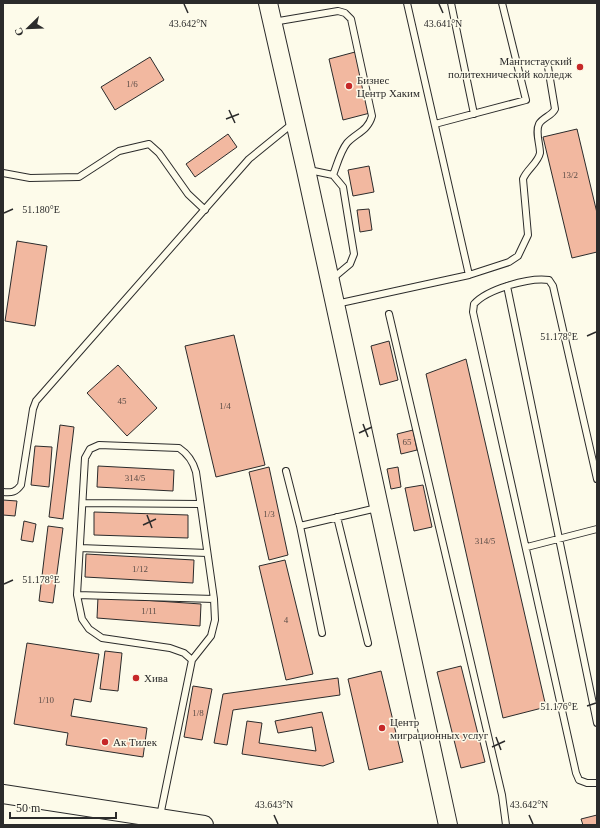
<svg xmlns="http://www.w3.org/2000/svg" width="600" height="828" viewBox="0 0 600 828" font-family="Georgia,serif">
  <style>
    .building { fill: #f2b8a0; stroke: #2b2b2b }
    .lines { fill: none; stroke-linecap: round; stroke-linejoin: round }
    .lane-casing { stroke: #2b2b2b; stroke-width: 8 }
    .secondary-casing { stroke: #2b2b2b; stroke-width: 20 }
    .lane { stroke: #fdfbea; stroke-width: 6 }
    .secondary { stroke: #fdfbea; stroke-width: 18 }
    .ticks { fill: none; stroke: #2b2b2b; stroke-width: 1.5 }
    .poi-dot { fill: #c62828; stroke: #fdfbea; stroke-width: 1.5 }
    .labels { text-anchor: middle; stroke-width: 3; stroke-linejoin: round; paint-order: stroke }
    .number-label { font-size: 9px; fill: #5d4e48 }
    .poi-label { font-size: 11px; fill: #2b2b2b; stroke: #fdfbea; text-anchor: start }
    .ticks-label { font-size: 10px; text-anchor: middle; fill: #2b2b2b; stroke: #fdfbea; stroke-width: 3; stroke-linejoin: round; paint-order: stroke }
  </style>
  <rect width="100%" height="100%" fill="#fdfbea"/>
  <path class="building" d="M355 52 370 113 343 120 329 59Z
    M150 57 164 80 115 110 101 87Z
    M577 129 597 213V252L572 258 543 137Z
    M228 134 237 147 195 177 186 164Z
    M369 166 374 192 353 196 348 170Z
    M369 209 372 230 360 232 357 210Z
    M17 241 47 246 35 326 5 321Z
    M234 335 265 465 216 477 185 346Z
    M389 341 398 380 380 385 371 346Z
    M466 359 546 707 503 718 426 374Z
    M118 365 157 408 127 436 87 393Z
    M60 425 74 427 63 519 49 517Z
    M413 430 417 450 401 454 397 434Z
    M35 446 52 447 49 487 31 485Z
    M98 466 174 470 173 491 97 487Z
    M269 467 288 555 269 560 249 472Z
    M398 467 401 487 391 489 387 469Z
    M423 485 432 527 414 531 405 488Z
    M3 500 17 501 15 516 3 515Z
    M94 512 188 515V538L94 535Z
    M24 521 36 524 33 542 21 540Z
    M48 526 63 528 53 603 39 601Z
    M86 554 194 560 193 583 85 577Z
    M285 560 313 674 286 680 259 566Z
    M98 597 201 604 200 626 97 618Z
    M27 643 99 654 91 702 74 699 71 716 147 728 143 757 66 745 68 733 14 724Z
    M105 651 122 653 118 691 100 689Z
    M461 666 485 762 461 768 437 672Z
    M381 671 403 762 369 770 348 679Z
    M338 678 340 695 233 710 227 745 214 743 223 694Z
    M193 686 212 689 202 740 184 737Z
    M322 712 334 762 323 766 242 754 247 721 262 723 259 743 316 751 312 727 278 733 275 721Z
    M597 815V825H583L581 819Z"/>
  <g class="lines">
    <g class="lane-casing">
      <path id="lane" d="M407 3 469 275
        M451 3 474 114
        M273 22 338 11 345 13 351 19 372 116C368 131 356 133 347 143 340 152 337 165 333 175L343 187 354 254 350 264 332 279
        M435 124 526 100 502 3
        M309 170 333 175
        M3 173 30 178 79 177 119 151 149 144 159 153 188 194 205 210
        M507 286 597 723
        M336 304 469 275 509 262 518 256 528 235 523 179C527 169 538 163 540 153 540 144 535 132 539 124 543 117 552 116 555 109L548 67
        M389 314 502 795 506 825
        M286 471 300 526
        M597 479 553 286 549 280C530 277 487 289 474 304L473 312 576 773 579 780 587 783H597
        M3 492C12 493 16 492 21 485L33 409 36 401 249 159 292 124
        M83 503 199 504
        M337 517 368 643
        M527 547 597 529
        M80 548 207 553
        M77 595 214 599
        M322 633 300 526 377 508
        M160 816 192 660 211 636 215 620 214 599 196 472C193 461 188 454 179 448L99 445 90 449 85 458 77 595 82 619 89 629 102 638 170 648 184 653 192 660"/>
    </g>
    <g class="secondary-casing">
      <path id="secondary" d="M268 3 306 170 448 825
        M3 794 204 825"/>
    </g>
    <use href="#lane" class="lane"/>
    <use href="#secondary" class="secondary"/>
  </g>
  <path class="ticks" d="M184 4 188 13M439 4 443 13M229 110 235 123M226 119 239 114M4 213 13 209M587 336 596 332M363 424 368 437M359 433 372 427M147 515 152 528M143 525 156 519M4 584 13 580M587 706 596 703M496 737 501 750M492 747 505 741M274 815 278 824M529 815 533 824"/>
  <g class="poi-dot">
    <circle cx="580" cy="67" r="4"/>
    <circle cx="349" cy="86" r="4"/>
    <circle cx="136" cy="678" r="4"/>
    <circle cx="382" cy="728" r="4"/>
    <circle cx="105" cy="742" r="4"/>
  </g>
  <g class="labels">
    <g class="number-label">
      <text x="132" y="87">1/6</text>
      <text x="570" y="178">13/2</text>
      <text x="122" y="404">45</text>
      <text x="225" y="409">1/4</text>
      <text x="407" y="445">65</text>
      <text x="135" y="481">314/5</text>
      <text x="269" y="517">1/3</text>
      <text x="485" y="544">314/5</text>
      <text x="140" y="572">1/12</text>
      <text x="149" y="614">1/11</text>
      <text x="286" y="623">4</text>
      <text x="46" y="703">1/10</text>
      <text x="198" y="716">1/8</text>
    </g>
    <g class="poi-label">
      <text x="572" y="65" text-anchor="end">Мангистауский<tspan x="572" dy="13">политехнический колледж</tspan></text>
      <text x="357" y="84">Бизнес<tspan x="357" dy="13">Центр Хаким</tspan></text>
      <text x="144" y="682">Хива</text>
      <text x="390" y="726">Центр<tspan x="390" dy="13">миграционных услуг</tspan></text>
      <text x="113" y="746">Ак Тилек</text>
    </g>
  </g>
  <g class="ticks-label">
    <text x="188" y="27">43.642°N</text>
    <text x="443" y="27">43.641°N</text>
    <text x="41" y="213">51.180°E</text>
    <text x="559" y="340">51.178°E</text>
    <text x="41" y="583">51.178°E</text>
    <text x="559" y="710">51.176°E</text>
    <text x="274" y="808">43.643°N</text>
    <text x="529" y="808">43.642°N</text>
  </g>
  <rect width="600" height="828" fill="none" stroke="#2b2b2b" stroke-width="8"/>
  <g transform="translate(28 28) rotate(247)" stroke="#fdfbea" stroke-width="3" paint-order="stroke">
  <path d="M0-3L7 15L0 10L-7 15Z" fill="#2b2b2b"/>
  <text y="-6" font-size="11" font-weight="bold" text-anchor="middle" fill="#2b2b2b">С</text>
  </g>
  <path d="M10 812v6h106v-6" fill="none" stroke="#2b2b2b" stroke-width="2"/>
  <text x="16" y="812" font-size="12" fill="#2b2b2b" stroke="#fdfbea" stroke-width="3" paint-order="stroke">50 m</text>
</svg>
